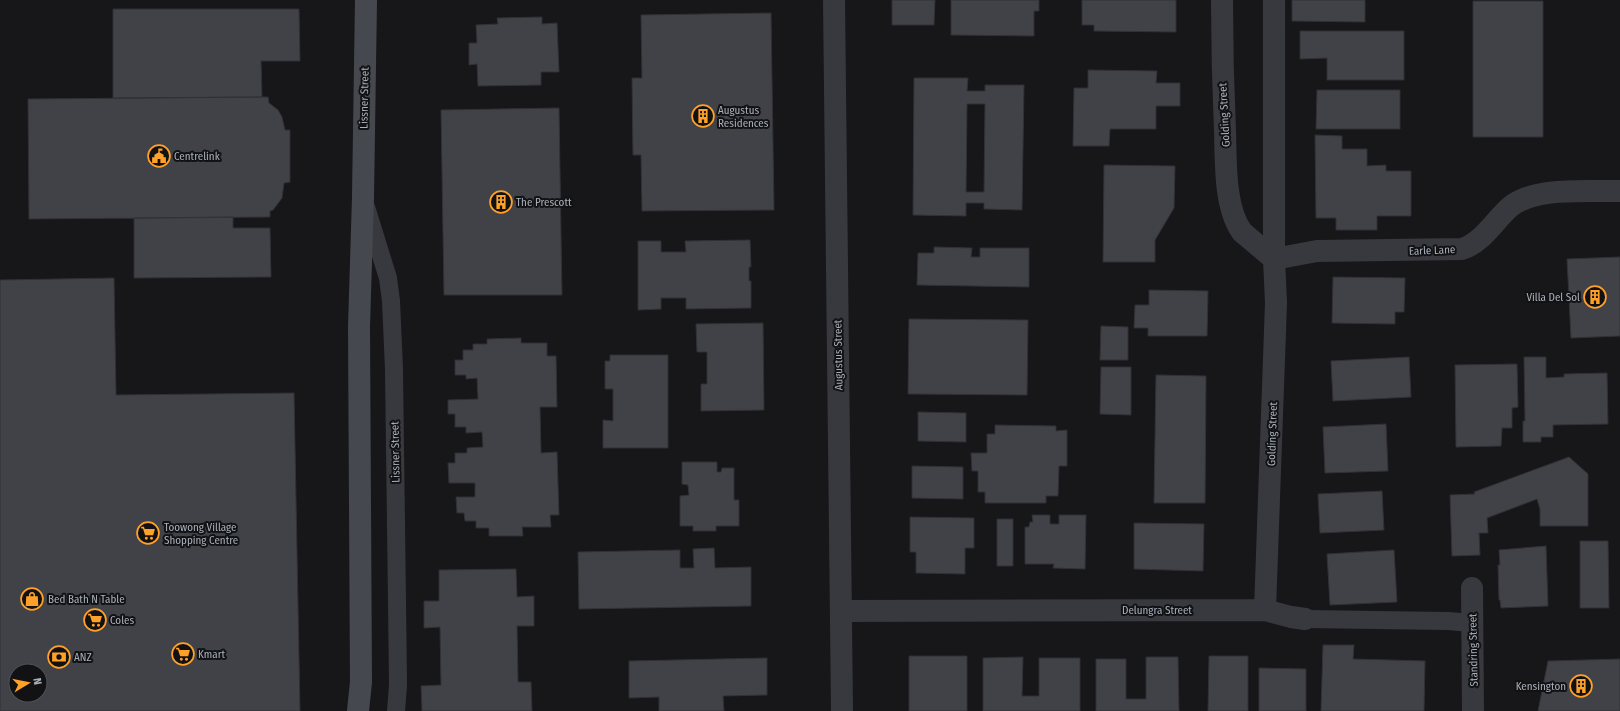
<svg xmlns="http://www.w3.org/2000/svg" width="1620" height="711" viewBox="0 0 1620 711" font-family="'Fira Sans Condensed',sans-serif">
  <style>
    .building { fill: #414247; stroke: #313136; fill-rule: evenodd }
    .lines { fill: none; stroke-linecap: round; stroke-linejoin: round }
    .lane { stroke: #38393f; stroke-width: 18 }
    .street { stroke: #38393f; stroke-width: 22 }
    .secondary { stroke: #45494f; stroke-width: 22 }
    .labels { text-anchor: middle; stroke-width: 4; stroke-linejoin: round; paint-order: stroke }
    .street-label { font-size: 11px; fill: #a8b0bb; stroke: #121214 }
    .poi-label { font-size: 11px; fill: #a8b0bb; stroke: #121214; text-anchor: start }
  </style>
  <rect width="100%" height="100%" fill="#171719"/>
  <path class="building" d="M892 0H935L934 25H892Z
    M951 0H1039V11H1034V36L951 35Z
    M1082 0H1176V32L1094 31V25H1082Z
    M1292 0H1365V22L1292 21Z
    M1473 1H1543V137H1473Z
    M113 9H299L300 61H261L262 97 113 98Z
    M771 13 774 210 642 211 641 155H633L632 78H642L641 15Z
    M542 17V24L557 23 559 72H541V85L478 86 477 64 469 65V43H477L476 25 498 24 497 18Z
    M1300 31H1404V80H1327V58L1300 59Z
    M1088 70 1157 71 1156 83H1180V106H1156V129H1110L1109 146H1073L1074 88H1088Z
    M914 78H968L967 91H985V85H1024L1022 210 984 209V203H966V216L913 215ZM967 104H985L984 192H966Z
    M1317 90H1400V129H1316Z
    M268 97 269 103 278 110 282 117 285 130H290V182L284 183 282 198 273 210 270 211V217L29 219 28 99Z
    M559 108 562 295H444L441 110Z
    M1315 135 1342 136V149H1367V166L1386 165V171H1411V216H1377V230H1336V218H1316Z
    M1104 165 1175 166 1174 208 1155 240V262H1103Z
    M233 217V228H270L271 277 134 278V218Z
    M750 240 751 267H749V281H751V308L686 309V298H661V309L638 310V241H661V252H686L685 241Z
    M934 247 972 248 971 257H980V248H1029V287L917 285 918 253H934Z
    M1620 257V336L1571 338 1567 259Z
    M1333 277 1405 278 1404 312H1395V324L1332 323Z
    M114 278 116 395 294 393 300 711H0V280ZM16 671H40V695H16Z
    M1149 290 1208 291 1207 336H1148V328H1134L1135 305H1149Z
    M909 319 1028 320 1027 395 908 394Z
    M763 323 764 410 701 411V384H707V352H697L696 324Z
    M1101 326 1128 327V360H1100Z
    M521 338V343H547V356H556L557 407H540L541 453 557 452 559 515H550L551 527H522L523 536H489V528H476V521H465L464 513H457L456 497H475V483H449L448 463H455V453H467V448L483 447 482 432 466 433V427H455V414H448V400L478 399 477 378 466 379V375H455V360H463V350H473V344H487V339Z
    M610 355H668V448H603V420L613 421V389H605V361H610Z
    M1409 357 1411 397 1333 401 1331 361Z
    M1524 357H1546V378L1564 377V374L1607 373 1608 424 1553 425V437H1541V442H1523V421H1525Z
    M1517 364 1518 407 1512 408V428H1502L1501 446 1456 447 1455 365Z
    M1101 367H1131V415L1100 414Z
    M1156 375 1206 376 1205 503H1154Z
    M918 412 966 413V442L918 441Z
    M1386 424 1388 471 1325 473 1323 427Z
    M995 425 1056 426V431L1067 430V466H1059L1058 496H1046V503H985V492H978V471H972L971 453H987V434H995Z
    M1569 457 1588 474V526H1540V509L1537 499 1487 518 1488 533H1479L1480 555 1452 556 1450 495 1475 494 1474 492Z
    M682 462H717V472H721L722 468H734V500H739V526H716V531H693V526H680V496L689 495 688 485 682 484Z
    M912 466 963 467V499L912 498Z
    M1382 491 1384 530 1320 533 1318 494Z
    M1032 515H1050V524H1059V515H1086L1085 569 1053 568 1054 564H1025V527H1029L1030 522H1033Z
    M910 517 974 518V548H965V574L916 573V552H910Z
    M997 519H1013V566H997Z
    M1134 523 1204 524 1203 571 1134 569Z
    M1580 541H1608L1609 608H1580Z
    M1546 546 1548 606 1501 608 1500 600H1499L1498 565H1500L1499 550Z
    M714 548 715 568 751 567V606L579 609 578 552 680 550V568H694L693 549Z
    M1394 550 1397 602 1330 605 1327 554Z
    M516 569 517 597 534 596V626H517L518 682H531L532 711H422L421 686 441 685 440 627 424 628V601H439V570Z
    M1323 645H1354L1353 659 1425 661 1424 711H1321Z
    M909 656H967V711H909Z
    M1209 656H1248V711H1208Z
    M1023 657 1022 696H1039V658H1080V711H983V658Z
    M1146 657H1178L1179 711H1096V659H1126V699H1146Z
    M767 658V695L723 696 724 711H659V697L629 698V661Z
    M1620 659V711H1538L1548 661Z
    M1259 668 1306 669V711H1259Z"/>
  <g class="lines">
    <path class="lane" d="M366 207 388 278 391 301 394 369 397 601 398 685 396 711
      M1305 619 1448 621 1472 623"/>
    <path class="street" d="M834 0 842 711
      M1222 0C1222 44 1223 87 1225 131 1226 161 1224 207 1242 232L1274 259
      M1274 259 1317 251 1462 249C1482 243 1495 220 1510 207 1535 186 1589 192 1620 191
      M1472 588 1473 711
      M1265 610 1276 303 1274 259V0
      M841 611 1265 610 1291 617 1305 619"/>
    <path class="secondary" d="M358 711 361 682 359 327 363 197 366 0"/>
  </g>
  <defs>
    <g id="building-ring" transform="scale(1.15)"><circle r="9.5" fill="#121214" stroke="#ffa129" stroke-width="1.5"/><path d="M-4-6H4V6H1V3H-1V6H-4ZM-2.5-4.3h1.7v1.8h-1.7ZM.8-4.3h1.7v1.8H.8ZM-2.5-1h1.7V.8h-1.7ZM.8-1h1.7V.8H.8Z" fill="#ffa129"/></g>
    <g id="civic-ring" transform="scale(1.15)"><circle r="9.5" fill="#121214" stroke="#ffa129" stroke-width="1.5"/><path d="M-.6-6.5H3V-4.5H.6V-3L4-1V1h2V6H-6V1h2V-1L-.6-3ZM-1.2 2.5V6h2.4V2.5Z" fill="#ffa129"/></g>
    <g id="supermarket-ring" transform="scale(1.15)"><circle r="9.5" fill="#121214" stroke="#ffa129" stroke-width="1.5"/><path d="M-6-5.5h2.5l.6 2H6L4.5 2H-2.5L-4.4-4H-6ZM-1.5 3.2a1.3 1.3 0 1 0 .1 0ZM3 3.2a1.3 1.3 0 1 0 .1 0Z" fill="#ffa129"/></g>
    <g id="shop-ring" transform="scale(1.15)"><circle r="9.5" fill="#121214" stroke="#ffa129" stroke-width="1.5"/><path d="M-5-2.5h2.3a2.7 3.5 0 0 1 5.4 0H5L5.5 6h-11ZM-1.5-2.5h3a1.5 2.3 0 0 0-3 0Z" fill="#ffa129"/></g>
    <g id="bank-ring" transform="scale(1.15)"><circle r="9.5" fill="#121214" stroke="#ffa129" stroke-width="1.5"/><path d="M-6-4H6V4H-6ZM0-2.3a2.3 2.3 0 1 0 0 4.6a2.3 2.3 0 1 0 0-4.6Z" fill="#ffa129"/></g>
  </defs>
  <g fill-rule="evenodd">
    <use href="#building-ring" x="703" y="116"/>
    <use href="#civic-ring" x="159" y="156"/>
    <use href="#building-ring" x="501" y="202"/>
    <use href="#building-ring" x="1595" y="297"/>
    <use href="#supermarket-ring" x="148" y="533"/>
    <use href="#shop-ring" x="32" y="599"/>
    <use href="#supermarket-ring" x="95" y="620"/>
    <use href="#supermarket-ring" x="183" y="654"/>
    <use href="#bank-ring" x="59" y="657"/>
    <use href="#building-ring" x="1581" y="686"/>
  </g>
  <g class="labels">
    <g class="street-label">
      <text transform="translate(364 98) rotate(-89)" y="4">Lissner Street</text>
      <text transform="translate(1224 115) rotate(-93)" y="4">Golding Street</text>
      <text transform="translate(1432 250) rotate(-2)" y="4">Earle Lane</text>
      <text transform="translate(838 355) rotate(-91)" y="4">Augustus Street</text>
      <text transform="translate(1272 434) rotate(-88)" y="4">Golding Street</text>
      <text transform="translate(395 452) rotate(-91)" y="4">Lissner Street</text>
      <text x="1157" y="614">Delungra Street</text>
      <text transform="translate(1473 650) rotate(-91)" y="4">Standring Street</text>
    </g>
    <g class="poi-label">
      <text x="718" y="114">Augustus<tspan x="718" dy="13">Residences</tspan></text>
      <text x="174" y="160">Centrelink</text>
      <text x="516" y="206">The Prescott</text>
      <text x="1580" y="301" text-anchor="end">Villa Del Sol</text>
      <text x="164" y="531">Toowong Village<tspan x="164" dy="13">Shopping Centre</tspan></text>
      <text x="48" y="603">Bed Bath N Table</text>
      <text x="110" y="624">Coles</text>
      <text x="198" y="658">Kmart</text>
      <text x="74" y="661">ANZ</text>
      <text x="1566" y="690" text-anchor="end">Kensington</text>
    </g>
  </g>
  <g transform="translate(28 683) rotate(80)"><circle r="19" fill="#121214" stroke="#4e5157"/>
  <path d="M0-3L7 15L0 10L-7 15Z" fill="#ffa129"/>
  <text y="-6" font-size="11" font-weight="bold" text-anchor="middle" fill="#a8b0bb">N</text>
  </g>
</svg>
